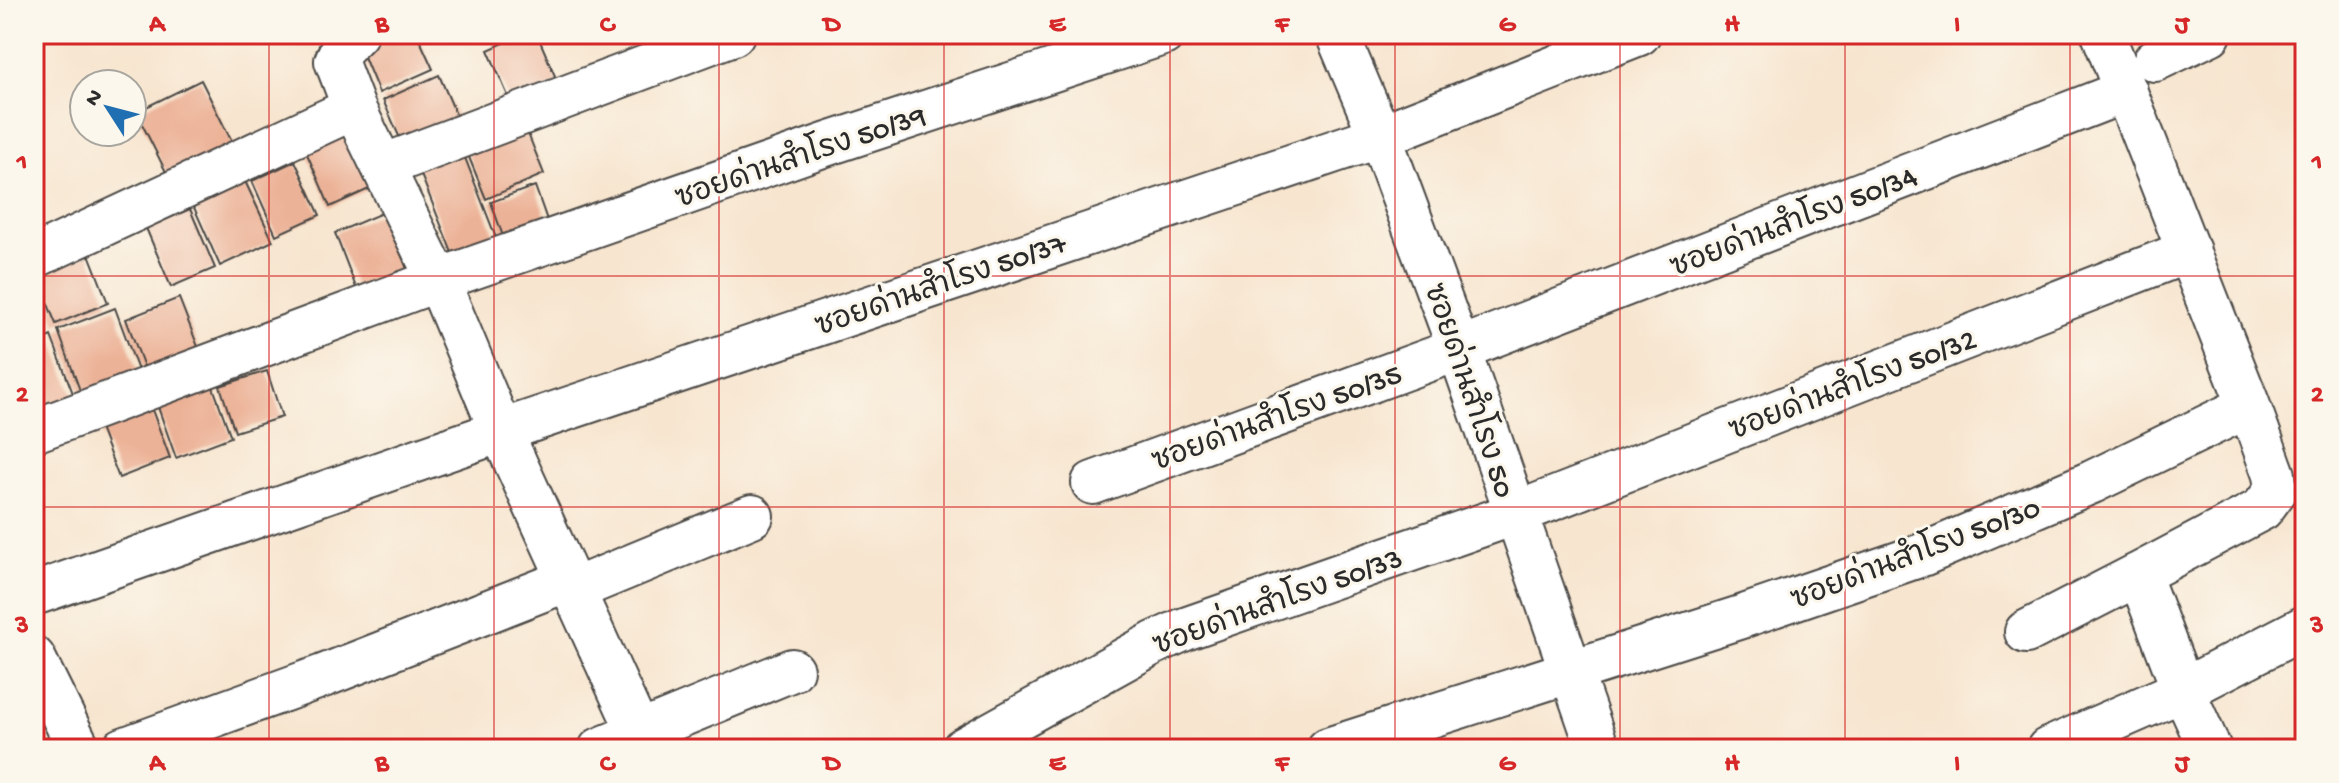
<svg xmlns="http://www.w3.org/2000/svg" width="2339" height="783" viewBox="0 0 2339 783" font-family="'Gochi Hand','Playpen Sans Thai',sans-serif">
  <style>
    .building { fill: #ecb297 }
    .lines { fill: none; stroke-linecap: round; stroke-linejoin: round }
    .minor-casing { stroke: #4a4744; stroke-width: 46 }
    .minor { stroke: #fff; stroke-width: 42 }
    .grid { fill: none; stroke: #d62828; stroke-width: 2; stroke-opacity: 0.55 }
    .labels { text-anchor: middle; stroke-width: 6; stroke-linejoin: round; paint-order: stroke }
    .street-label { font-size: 30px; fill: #2b2b2b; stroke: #fbf7ec }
    .neatline { fill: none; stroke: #d62828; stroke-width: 3 }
    .grid-label { font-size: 26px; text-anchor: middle; font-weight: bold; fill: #d62828 }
  </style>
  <rect width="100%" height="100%" fill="#fbf7ec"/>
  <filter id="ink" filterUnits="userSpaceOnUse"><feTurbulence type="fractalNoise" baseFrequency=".0125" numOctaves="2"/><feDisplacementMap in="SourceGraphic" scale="16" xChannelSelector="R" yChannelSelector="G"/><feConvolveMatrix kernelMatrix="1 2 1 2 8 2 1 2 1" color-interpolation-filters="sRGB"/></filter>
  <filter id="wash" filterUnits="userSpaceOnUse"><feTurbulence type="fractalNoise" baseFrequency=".006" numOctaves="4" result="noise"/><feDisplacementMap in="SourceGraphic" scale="32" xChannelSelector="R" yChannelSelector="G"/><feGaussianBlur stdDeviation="1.8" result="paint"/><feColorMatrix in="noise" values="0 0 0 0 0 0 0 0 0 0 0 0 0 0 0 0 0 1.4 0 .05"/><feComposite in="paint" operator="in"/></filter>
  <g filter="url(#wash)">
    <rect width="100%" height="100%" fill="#f7e5cf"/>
    <g id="blocks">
      <path class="building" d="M384 34H417L433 69 379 93 359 45Z
        M524 34H537L558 83 511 103 488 50Z
        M439 75 458 119 402 143 383 100Z
        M201 80 235 148 170 180 136 112Z
        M523 121 544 174 486 199 464 145Z
        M354 124 380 184 330 207 304 147Z
        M462 150 496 238 453 255 418 167Z
        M295 161 320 215 276 235 252 181Z
        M244 179 273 241 220 266 192 203Z
        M535 186 549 226 505 242 491 202Z
        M190 209 215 268 171 287 146 228Z
        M384 212 407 269 357 290 335 233Z
        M89 254 108 303 56 324 36 275Z
        M179 298 200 352 146 372 126 319Z
        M115 308 140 376 82 396 58 330Z
        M51 336 77 404 34 419V344Z
        M267 371 282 417 235 432 220 386Z
        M213 387 231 437 176 458 158 407Z
        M148 399 170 458 119 478 96 418Z"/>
    </g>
  </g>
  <g filter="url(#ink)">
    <use href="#blocks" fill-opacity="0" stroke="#4a4744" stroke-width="2"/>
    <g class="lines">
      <g class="minor-casing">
        <path id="minor" d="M356 34 342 48 336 61 354 108 438 280 501 431 646 749
          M1337 34 1380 136 1459 349 1598 749
          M2103 34 2249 406 2274 475 2276 490 2262 509 2139 574 2183 690 2210 749
          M2155 60 2210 34
          M383 166 733 34
          M34 257 354 108
          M34 431 438 280 828 144 1163 34
          M1093 483 1459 349 2126 91
          M573 590 752 516
          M34 594 501 431 1380 136 1639 34
          M2026 632 2139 574
          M34 658 79 749
          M123 749 323 676 568 580
          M600 749 792 670
          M963 749 1154 643 1185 629 1514 514 2189 251
          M1328 749 1741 617 1922 555 2092 482 2249 406
          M2048 749 2183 690 2305 627"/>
      </g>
      <use href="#minor" class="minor"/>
    </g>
  </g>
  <path class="grid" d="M269 34V749M494 34V749M719 34V749M944 34V749M1170 34V749M1395 34V749M1620 34V749M1845 34V749M2070 34V749M34 276H2305M34 507H2305"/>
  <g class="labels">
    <g class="street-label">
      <text transform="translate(800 155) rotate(-19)" y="10">ซอยด่านสำโรง 50/39</text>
      <text transform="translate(1793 220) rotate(-21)" y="10">ซอยด่านสำโรง 50/34</text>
      <text transform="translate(940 283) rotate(-19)" y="10">ซอยด่านสำโรง 50/37</text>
      <text transform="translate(1852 383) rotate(-21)" y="10">ซอยด่านสำโรง 50/32</text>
      <text transform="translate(1471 390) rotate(71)" y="10">ซอยด่านสำโรง 50</text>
      <text transform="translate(1276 416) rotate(-20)" y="10">ซอยด่านสำโรง 50/35</text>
      <text transform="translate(1915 552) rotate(-21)" y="10">ซอยด่านสำโรง 50/30</text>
      <text transform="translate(1277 600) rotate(-20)" y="10">ซอยด่านสำโรง 50/33</text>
    </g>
  </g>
  <rect width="2339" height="783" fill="none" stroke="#fbf7ec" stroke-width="88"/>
  <g transform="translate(108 108) rotate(306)"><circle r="38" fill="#fbf7ec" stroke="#a8a59f" stroke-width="2"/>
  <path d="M0-6L14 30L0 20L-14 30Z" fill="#1f6fb2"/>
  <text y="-12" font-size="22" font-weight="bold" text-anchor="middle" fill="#2b2b2b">N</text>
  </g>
  <rect x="44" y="44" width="2251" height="695" class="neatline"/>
  <g class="grid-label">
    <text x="157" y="31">A</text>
    <text x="382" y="31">B</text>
    <text x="607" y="31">C</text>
    <text x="832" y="31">D</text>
    <text x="1057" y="31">E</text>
    <text x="1282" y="31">F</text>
    <text x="1507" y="31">G</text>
    <text x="1732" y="31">H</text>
    <text x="1957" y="31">I</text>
    <text x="2182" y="31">J</text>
    <text x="22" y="169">1</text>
    <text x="2317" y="169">1</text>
    <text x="22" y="401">2</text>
    <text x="2317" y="401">2</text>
    <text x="22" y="632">3</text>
    <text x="2317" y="632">3</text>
    <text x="157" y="770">A</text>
    <text x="382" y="770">B</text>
    <text x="607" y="770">C</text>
    <text x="832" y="770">D</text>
    <text x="1057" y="770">E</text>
    <text x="1282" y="770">F</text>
    <text x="1507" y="770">G</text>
    <text x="1732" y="770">H</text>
    <text x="1957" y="770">I</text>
    <text x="2182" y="770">J</text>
  </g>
</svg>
